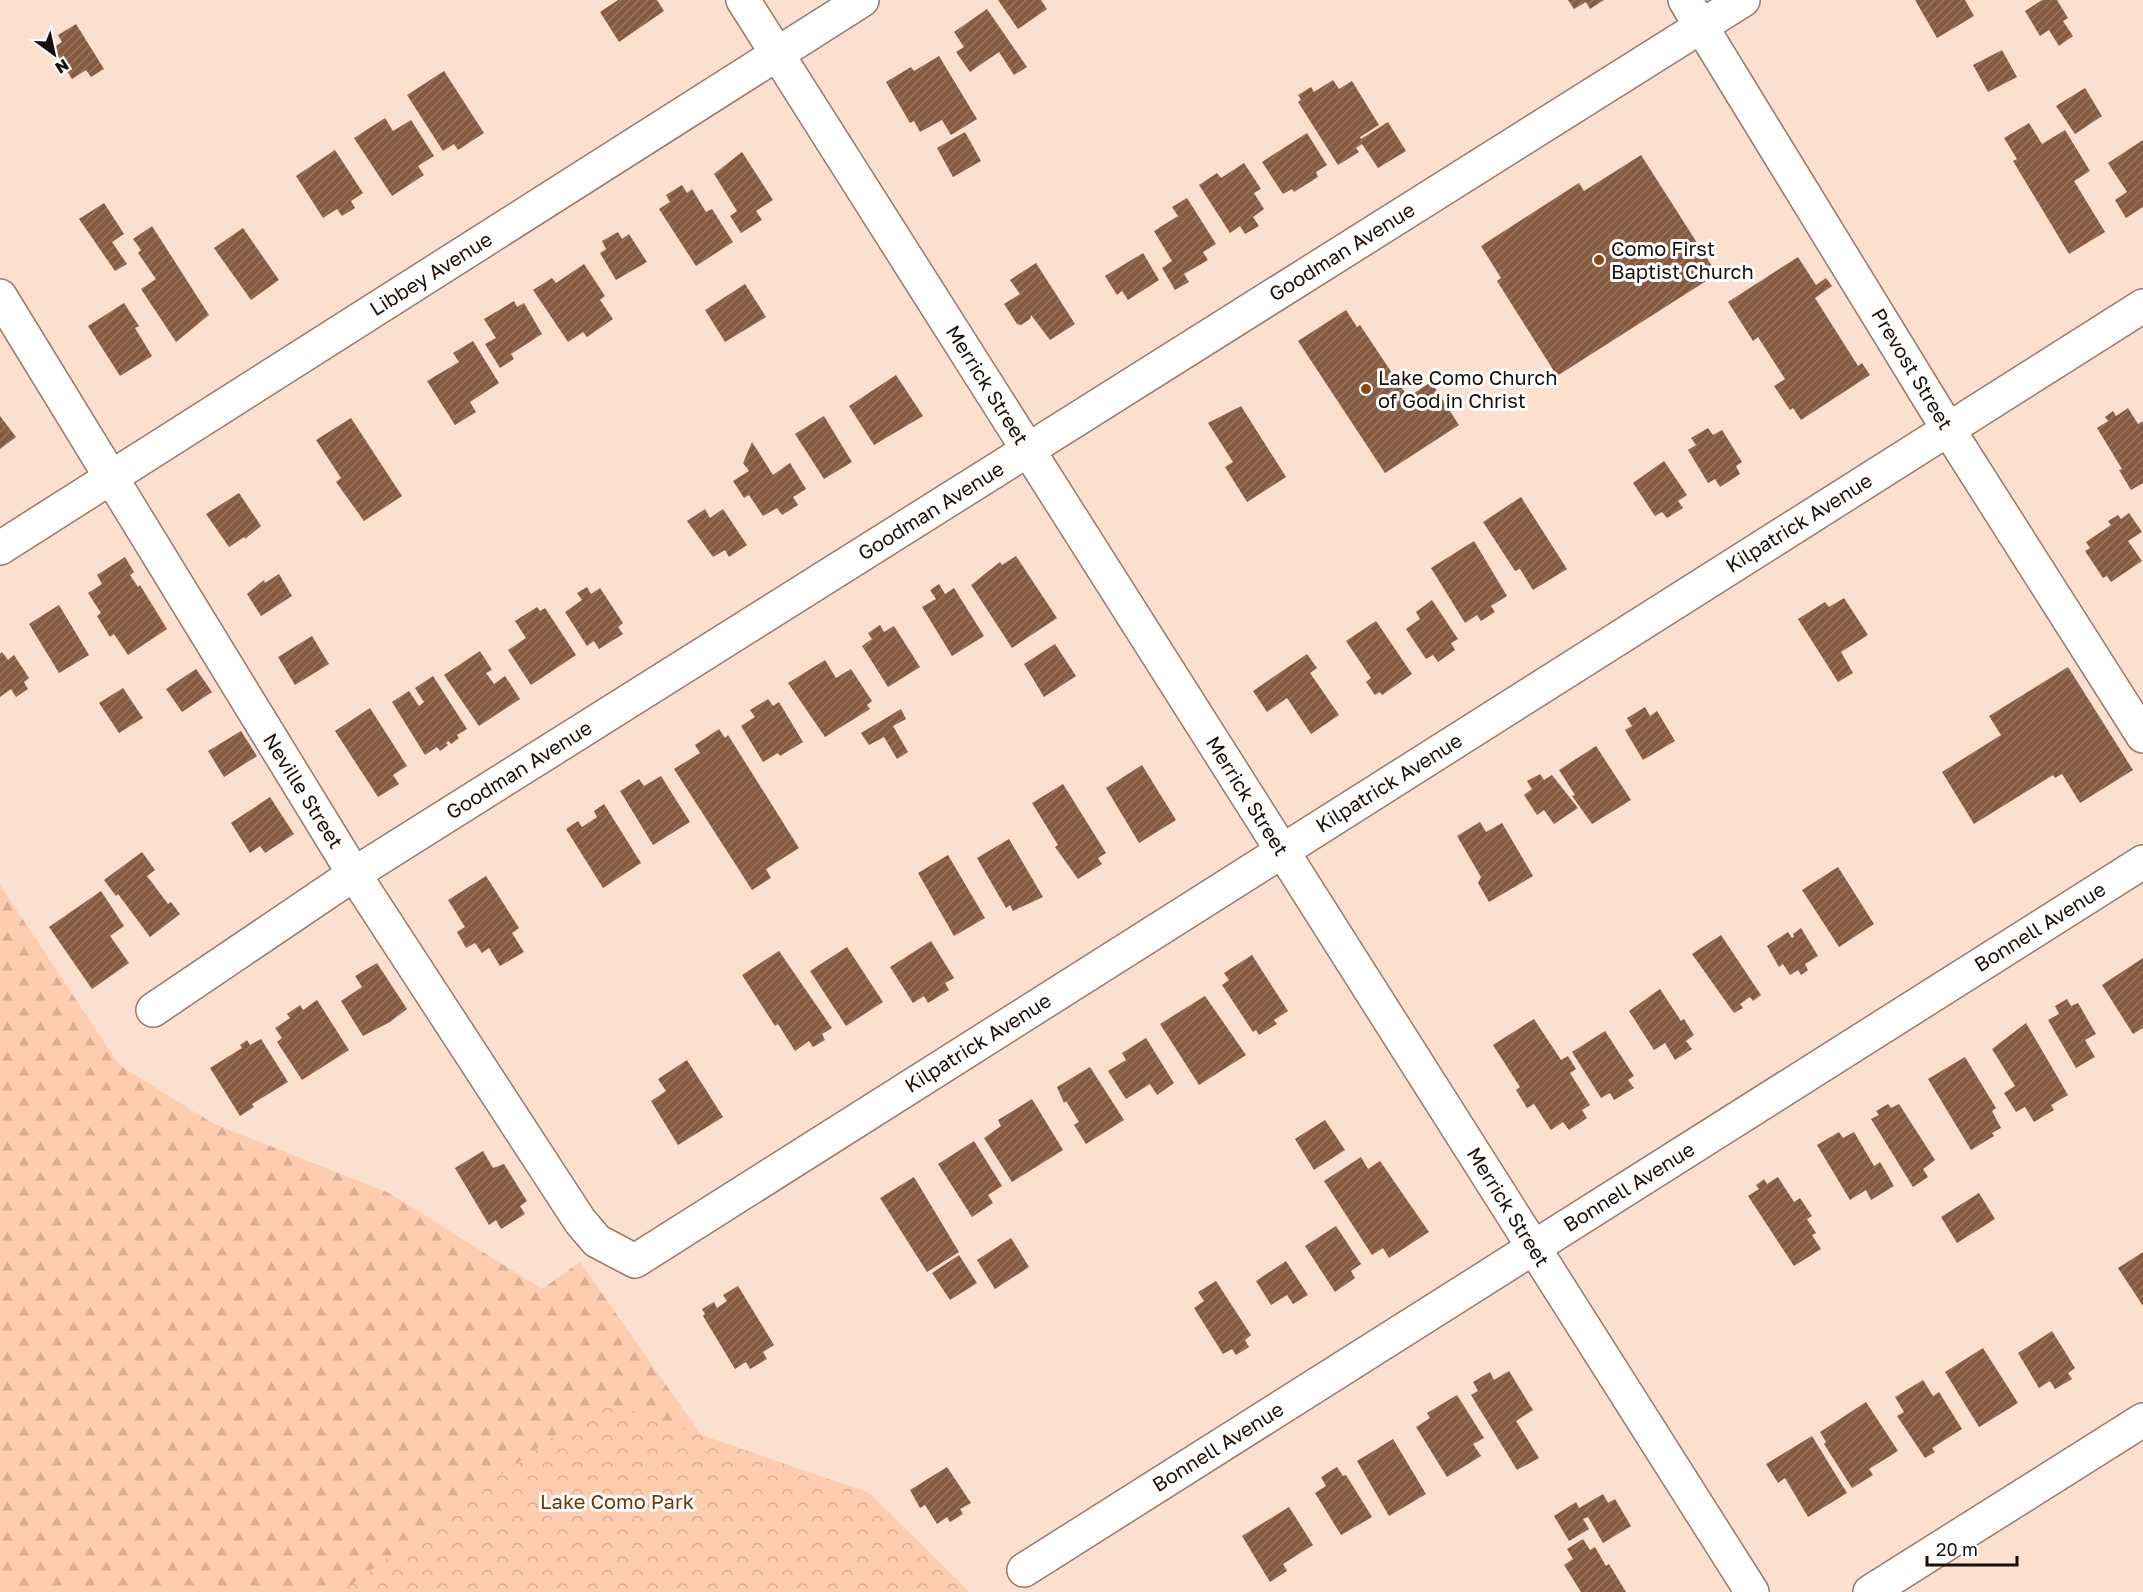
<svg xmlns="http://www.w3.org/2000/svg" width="2143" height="1592" viewBox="0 0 2143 1592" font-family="'Golos Text',sans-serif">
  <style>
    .forest { fill: url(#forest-firs) }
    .park { fill: url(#park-crowns) }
    .building { fill: url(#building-hatch) }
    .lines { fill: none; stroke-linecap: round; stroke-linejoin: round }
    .street-casing { stroke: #997a68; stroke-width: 36 }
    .street { stroke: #fff; stroke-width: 33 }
    .poi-dot { fill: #894716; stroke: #fff; stroke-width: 2 }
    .labels { text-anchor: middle; stroke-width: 6; stroke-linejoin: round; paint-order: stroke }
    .poi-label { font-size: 20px; fill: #1b1009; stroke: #fff; text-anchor: start }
    .street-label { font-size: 20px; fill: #1b1009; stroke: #fff }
    .park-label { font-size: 20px; fill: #713503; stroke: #fff }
  </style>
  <defs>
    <pattern id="forest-firs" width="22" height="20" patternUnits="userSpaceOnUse" patternTransform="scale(1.5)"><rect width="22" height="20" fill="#feccaf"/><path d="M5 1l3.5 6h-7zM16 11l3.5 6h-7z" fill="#d9ae95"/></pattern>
    <pattern id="park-crowns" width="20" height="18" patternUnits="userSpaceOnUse" patternTransform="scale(1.5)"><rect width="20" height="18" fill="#feccaf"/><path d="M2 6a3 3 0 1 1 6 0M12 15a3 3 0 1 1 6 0" fill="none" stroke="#d9ae95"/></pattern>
    <pattern id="building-hatch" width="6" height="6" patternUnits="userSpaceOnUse" patternTransform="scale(1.5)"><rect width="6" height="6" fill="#875b40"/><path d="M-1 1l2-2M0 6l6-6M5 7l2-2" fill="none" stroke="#977763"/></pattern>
  </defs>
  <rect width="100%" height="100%" fill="#fbdfcf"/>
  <path class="forest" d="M0 885 119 1065 214 1124 389 1193 542 1289 580 1262 701 1435 869 1493 969 1592H0Z"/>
  <path class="park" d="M602 1401 869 1493 969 1592H341Z"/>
  <path class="building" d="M618 0H657L664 11 619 42 600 12Z
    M998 0H1041L1047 9 1018 29Z
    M1568 0H1604L1590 9 1586 2 1574 9Z
    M1915 0H1965L1974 16 1937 38Z
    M2042 0H2057L2068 18 2063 21 2073 36 2059 46 2049 30 2040 36 2025 11Z
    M987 9 1027 67 1014 75 999 52 970 72 956 52 964 47 954 32Z
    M76 24 104 69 91 77 86 70 72 79 53 48 62 42 58 35Z
    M2002 50 2017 77 1988 92 1973 65Z
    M939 56 977 119 951 135 942 120 920 132 914 121 910 123 886 82 911 67 914 71Z
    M444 71 484 133 458 150 454 144 443 151 407 95Z
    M1333 80 1339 89 1352 81 1379 125 1360 137 1361 139 1388 122 1406 151 1378 168 1362 144 1356 148 1359 152 1338 165 1298 102 1301 100 1298 95 1311 87 1314 92Z
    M2085 88 2102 116 2075 134 2056 106Z
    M385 118 393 131 411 120 434 156 418 166 424 175 392 196 354 138Z
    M2029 123 2042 144 2065 130 2090 171 2074 181 2105 232 2069 254 2013 161 2017 159 2004 138Z
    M965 132 981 161 953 177 937 148Z
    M1307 133 1327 165 1316 172 1318 177 1294 192 1292 189 1283 194 1262 162Z
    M2143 140V207L2126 218 2115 200 2127 192 2108 163Z
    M335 150 363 193 351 201 355 208 342 216 337 209 323 218 296 176Z
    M742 152 773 200 756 211 762 220 741 233 730 216 737 211 714 174Z
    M1641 155 1717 274 1557 376 1497 281 1501 278 1481 246 1579 183 1584 191Z
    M1244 163 1261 189 1254 193 1264 209 1253 217 1259 226 1245 234 1240 226 1230 233 1199 185 1217 173 1221 178Z
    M682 185 687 193 692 189 706 212 712 209 733 242 696 266 659 209 670 202 666 195Z
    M1187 198 1216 244 1203 252 1208 260 1184 274 1189 282 1175 290 1162 268 1172 261 1154 231 1178 216 1172 207Z
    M104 203 124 234 112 242 127 264 115 271 79 219Z
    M152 226 209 315 176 342 141 289 156 279 138 253 141 250 133 239Z
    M243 228 279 280 251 300 214 248Z
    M618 232 622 239 629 234 647 262 616 280 600 253 606 249 602 241Z
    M1143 253 1159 280 1128 300 1122 291 1117 295 1105 276Z
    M1798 257 1816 285 1826 278 1832 286 1815 298 1858 366 1862 363 1870 375 1801 420 1793 408 1790 410 1774 386 1785 379 1758 337 1753 341 1728 302Z
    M1036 263 1075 324 1050 340 1031 315 1030 319 1021 325 1017 324 1004 304 1020 294 1010 280Z
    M584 264 605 296 600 300 613 319 587 337 583 332 568 342 533 290 552 278 556 283Z
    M745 284 766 317 725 342 705 310Z
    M514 301 517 307 524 303 542 334 511 354 514 359 500 368 485 344 496 338 484 319Z
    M124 303 139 326 135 328 152 356 120 376 88 326Z
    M1346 310 1357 327 1360 325 1408 397 1431 382 1459 425 1385 473 1298 341Z
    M473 341 499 383 470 402 476 412 455 425 427 381 459 362 453 353Z
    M896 375 923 416 874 445 849 406Z
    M1241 406 1286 477 1247 502 1225 467 1233 462 1208 423Z
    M2128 408 2138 424 2143 421V483L2131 490 2119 470 2122 469 2097 428 2108 421 2105 417 2113 411 2116 416Z
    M0 416 16 437 0 449Z
    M824 416 852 462 824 479 795 434Z
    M351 418 402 496 364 521 336 482 341 478 316 440Z
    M1708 428 1713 435 1722 430 1742 462 1736 466 1740 474 1720 487 1715 479 1708 483 1688 450 1696 445 1691 438Z
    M752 442 773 475 790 463 806 489 793 497 798 505 782 515 777 508 763 516 749 495 744 498 733 481 749 471 743 463Z
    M1664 461 1687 495 1678 501 1683 508 1667 518 1662 512 1655 516 1633 483Z
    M239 493 261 526 245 539 244 537 229 547 206 514Z
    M1521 497 1567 569 1533 590 1520 569 1515 571 1483 522Z
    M705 509 710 518 723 509 747 545 729 557 725 550 713 557 687 521Z
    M2129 513 2142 532 2128 541 2142 561 2111 582 2107 576 2103 578 2085 551 2090 548 2086 542 2111 525 2108 521 2118 515 2121 519Z
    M1474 541 1507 596 1491 606 1495 612 1481 621 1477 615 1465 623 1431 568Z
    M1016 556 1057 618 1012 648 971 585 1000 562 1002 565Z
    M125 557 134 572 130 575 138 587 140 585 167 629 128 655 114 634 110 637 97 616 101 613 88 593 102 584 97 575Z
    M279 574 292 596 261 616 247 594 264 580 265 583Z
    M939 584 945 594 954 588 984 636 952 656 922 607 936 599 930 590Z
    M587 587 591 594 600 588 623 623 618 627 623 634 599 649 594 641 587 646 565 612 582 600 577 593Z
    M1844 598 1868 635 1841 652 1853 673 1838 682 1798 619 1825 602 1829 607Z
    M1432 600 1458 639 1451 643 1455 650 1438 662 1433 655 1426 659 1406 629 1420 619 1416 612Z
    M59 605 89 655 59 673 29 624Z
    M537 607 540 611 545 608 576 655 531 685 508 650 526 638 515 621Z
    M1376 621 1412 674 1382 695 1380 692 1375 695 1366 682 1371 678 1346 641Z
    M880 625 884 632 894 626 920 667 888 687 862 646 872 639 868 633Z
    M312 636 329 664 295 685 278 657Z
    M1055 644 1076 676 1044 697 1024 664Z
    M480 651 492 670 486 673 494 684 505 676 520 699 479 726 444 675Z
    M2 652 8 660 14 655 29 678 24 682 28 689 16 697 11 689 0 697V654Z
    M1307 654 1317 668 1310 673 1339 715 1311 734 1287 698 1267 712 1253 691Z
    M825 660 836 678 851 669 872 701 867 705 870 709 825 737 788 683Z
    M2068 667 2133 770 2080 803 2062 774 2055 778 2053 775 1974 824 1942 772 2001 735 1989 716Z
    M196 669 212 692 182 712 166 689Z
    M433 676 467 729 457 735 459 738 451 744 449 741 446 743 448 745 440 751 437 747 425 755 392 702 409 691 419 706 424 702 415 688Z
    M123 688 143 718 119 733 99 703Z
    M768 699 773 706 779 702 803 742 780 756 778 753 763 762 741 726 755 717 750 710Z
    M1645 707 1650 716 1657 711 1675 741 1643 760 1625 730 1632 726 1627 718Z
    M370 708 407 766 393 775 399 784 378 797 335 731Z
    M901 709 906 719 893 726 908 752 897 759 884 737 869 745 861 733Z
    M719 729 725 738 728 735 799 848 766 869 771 878 752 890 674 769 700 753 695 745Z
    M241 731 257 756 224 777 208 751Z
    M1596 746 1631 800 1592 824 1572 796 1575 795 1559 770Z
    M1142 765 1176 820 1139 843 1106 788Z
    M1540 774 1544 780 1552 775 1578 808 1554 824 1544 810 1537 815 1524 795 1532 789 1527 781Z
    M661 776 690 822 653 845 620 791 639 779 644 786Z
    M1063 784 1106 853 1098 858 1102 864 1078 879 1055 847 1058 845 1032 803Z
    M270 797 294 834 265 853 260 846 250 853 231 823Z
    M604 804 641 863 603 888 566 829 578 821 582 827 597 817 594 811Z
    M1480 822 1486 832 1502 823 1533 876 1489 902 1478 883 1481 877 1457 836Z
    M1009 839 1043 897 1013 911 1010 905 1006 908 977 858Z
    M142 852 155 870 147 876 168 904 171 902 180 914 150 937 118 894 116 896 104 880Z
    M948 855 985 918 954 936 918 873Z
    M1838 867 1874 924 1839 947 1802 890Z
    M486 876 519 928 512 933 524 952 500 966 489 948 482 953 475 943 466 948 457 932 465 927 448 900Z
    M101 891 124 926 110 936 129 963 92 989 49 927Z
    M1801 928 1818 956 1805 964 1808 970 1801 975 1798 970 1790 975 1783 964 1779 967 1767 946 1788 932 1792 938 1794 937 1793 934Z
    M1721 935 1761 995 1753 1001 1750 997 1740 1004 1743 1008 1734 1013 1692 954Z
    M931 941 954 978 945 983 949 990 928 1003 924 996 913 1003 890 967Z
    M847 947 883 1002 846 1026 810 971Z
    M779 951 832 1028 822 1034 825 1040 813 1047 809 1041 795 1051 778 1024 775 1026 742 975Z
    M1252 955 1288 1011 1274 1020 1277 1024 1259 1035 1256 1030 1253 1032 1222 985 1229 980 1224 973Z
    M2143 958V1028L2133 1034 2102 985Z
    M377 963 407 1009 390 1022 363 1036 341 1001 362 987 355 976Z
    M1660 989 1681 1021 1684 1019 1694 1035 1686 1041 1692 1049 1675 1060 1665 1043 1654 1050 1629 1011Z
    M1205 996 1246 1055 1199 1085 1160 1024Z
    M2067 999 2071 1006 2078 1003 2096 1034 2085 1040 2095 1057 2076 1068 2048 1020 2059 1014 2055 1006Z
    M317 1000 349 1050 302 1080 277 1042 282 1038 275 1028 290 1018 287 1014 300 1005 303 1010Z
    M1534 1019 1561 1060 1568 1056 1576 1069 1570 1073 1590 1105 1582 1110 1587 1118 1569 1130 1563 1122 1551 1130 1534 1104 1527 1108 1516 1090 1520 1087 1493 1045Z
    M2026 1023 2068 1095 2051 1105 2054 1110 2034 1122 2025 1107 2016 1112 2004 1093 2015 1086 1992 1049Z
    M1605 1031 1634 1076 1628 1080 1634 1088 1614 1100 1610 1093 1601 1098 1572 1052Z
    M1146 1038 1174 1083 1157 1095 1150 1084 1126 1099 1108 1071 1126 1060 1122 1053Z
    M261 1039 288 1082 252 1104 254 1107 240 1116 210 1068 242 1048 240 1045 247 1040 250 1045Z
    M1965 1057 1996 1108 1992 1111 2001 1128 1992 1133 1994 1136 1971 1150 1928 1079Z
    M687 1060 723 1117 678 1145 651 1101 666 1091 658 1079Z
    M1090 1067 1124 1120 1086 1144 1074 1125 1079 1122 1066 1101 1064 1103 1057 1087Z
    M1032 1099 1063 1150 1012 1182 984 1138 1001 1126 998 1120Z
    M1888 1104 1891 1108 1899 1104 1935 1160 1923 1169 1928 1177 1913 1187 1871 1119 1879 1115 1876 1111Z
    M1325 1120 1345 1150 1314 1170 1295 1139Z
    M1839 1132 1843 1138 1854 1132 1874 1166 1880 1162 1894 1186 1871 1200 1866 1190 1850 1200 1817 1145Z
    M974 1141 1002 1186 988 1195 993 1203 972 1217 938 1164Z
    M483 1151 493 1168 504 1164 527 1201 520 1206 525 1214 501 1229 496 1220 489 1225 455 1168Z
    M1361 1157 1368 1169 1380 1161 1429 1232 1389 1258 1383 1248 1372 1255 1324 1181Z
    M914 1177 959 1252 927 1272 880 1198Z
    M1778 1177 1794 1202 1800 1198 1812 1216 1807 1219 1816 1233 1812 1235 1821 1249 1794 1266 1748 1196 1759 1189 1756 1185 1764 1179 1767 1184Z
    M1979 1193 1995 1219 1957 1243 1941 1217Z
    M1336 1226 1361 1264 1351 1271 1355 1278 1335 1292 1305 1246Z
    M1011 1238 1029 1267 995 1289 977 1260Z
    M2143 1252V1306L2118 1268Z
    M959 1255 977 1283 950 1300 932 1273Z
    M1286 1261 1308 1295 1293 1304 1287 1295 1271 1305 1256 1281Z
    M1216 1281 1251 1335 1245 1340 1249 1347 1236 1355 1232 1349 1223 1354 1194 1308 1204 1301 1198 1292Z
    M738 1286 774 1345 763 1352 767 1359 750 1369 746 1362 735 1369 703 1316 705 1314 702 1309 714 1302 717 1308 727 1301 723 1295Z
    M2052 1331 2075 1368 2068 1373 2072 1379 2055 1389 2050 1381 2039 1388 2018 1353Z
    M1983 1348 2018 1403 1979 1427 1945 1372Z
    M1509 1371 1533 1410 1516 1421 1539 1458 1517 1470 1471 1395 1478 1391 1473 1382 1490 1372 1494 1380Z
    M1923 1380 1933 1396 1939 1392 1962 1429 1932 1448 1935 1452 1925 1458 1897 1416 1904 1412 1895 1397Z
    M1457 1395 1484 1438 1473 1444 1481 1456 1447 1477 1416 1427 1430 1418 1427 1413Z
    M1866 1402 1898 1451 1869 1469 1873 1475 1852 1488 1824 1444 1826 1442 1820 1432Z
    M1812 1436 1847 1493 1808 1517 1785 1478 1778 1483 1766 1464Z
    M1393 1439 1426 1494 1389 1516 1357 1461Z
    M947 1467 971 1503 960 1509 963 1514 950 1522 947 1517 937 1524 925 1505 920 1508 910 1490Z
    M1337 1467 1343 1476 1346 1475 1372 1517 1341 1535 1315 1493 1326 1486 1321 1477Z
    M1603 1494 1608 1503 1615 1499 1631 1526 1603 1543 1588 1517 1583 1519 1589 1529 1569 1541 1554 1516 1576 1502 1579 1508Z
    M1289 1507 1313 1545 1283 1564 1287 1571 1270 1582 1242 1536Z
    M1583 1539 1590 1550 1595 1547 1606 1566 1609 1564 1626 1592H1581L1564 1565 1573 1559 1567 1549Z"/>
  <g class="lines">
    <g class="street-casing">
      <path id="street" d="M743 0 1752 1592
        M1685 0 1948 429 2143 736
        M0 296 354 874 580 1221 597 1241 635 1261 2143 306
        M0 548 862 0
        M153 1010 354 874 1743 0
        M1024 1570 2143 862
        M1870 1592 2143 1420"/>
    </g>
    <use href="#street" class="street"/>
  </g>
  <g class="poi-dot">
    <circle cx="1599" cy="260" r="6"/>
    <circle cx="1366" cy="389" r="6"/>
  </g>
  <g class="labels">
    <g class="poi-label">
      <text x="1611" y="256">Como First<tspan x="1611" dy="23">Baptist Church</tspan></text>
      <text x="1378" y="385">Lake Como Church<tspan x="1378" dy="23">of God in Christ</tspan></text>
    </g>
    <g class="street-label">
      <text transform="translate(1342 252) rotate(-32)" y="7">Goodman Avenue</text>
      <text transform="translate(431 274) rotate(-32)" y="7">Libbey Avenue</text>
      <text transform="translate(1912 369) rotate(59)" y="7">Prevost Street</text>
      <text transform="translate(987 385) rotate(58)" y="7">Merrick Street</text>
      <text transform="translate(931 511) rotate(-32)" y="7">Goodman Avenue</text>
      <text transform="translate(1799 523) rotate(-32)" y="7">Kilpatrick Avenue</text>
      <text transform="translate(519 770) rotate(-32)" y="7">Goodman Avenue</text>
      <text transform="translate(1389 783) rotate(-32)" y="7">Kilpatrick Avenue</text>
      <text transform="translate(303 791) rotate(58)" y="7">Neville Street</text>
      <text transform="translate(1247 796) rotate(58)" y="7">Merrick Street</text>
      <text transform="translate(2040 927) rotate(-32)" y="7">Bonnell Avenue</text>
      <text transform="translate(978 1043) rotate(-32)" y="7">Kilpatrick Avenue</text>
      <text transform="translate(1629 1187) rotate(-32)" y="7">Bonnell Avenue</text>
      <text transform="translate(1508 1207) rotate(58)" y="7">Merrick Street</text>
      <text transform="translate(1218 1447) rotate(-32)" y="7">Bonnell Avenue</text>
    </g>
    <g class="park-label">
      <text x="617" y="1509">Lake Como Park</text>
    </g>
  </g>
  <g transform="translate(54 54) rotate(147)" stroke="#ffffff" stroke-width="4.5" paint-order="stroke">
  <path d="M0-4.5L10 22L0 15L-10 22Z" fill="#1b1009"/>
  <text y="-9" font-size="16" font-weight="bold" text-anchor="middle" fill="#1b1009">N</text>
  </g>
  <path d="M1927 1556v9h90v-9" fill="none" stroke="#1b1009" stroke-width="3"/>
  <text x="1936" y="1556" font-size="18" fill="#1b1009" stroke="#ffffff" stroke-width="4.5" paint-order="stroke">20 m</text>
</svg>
